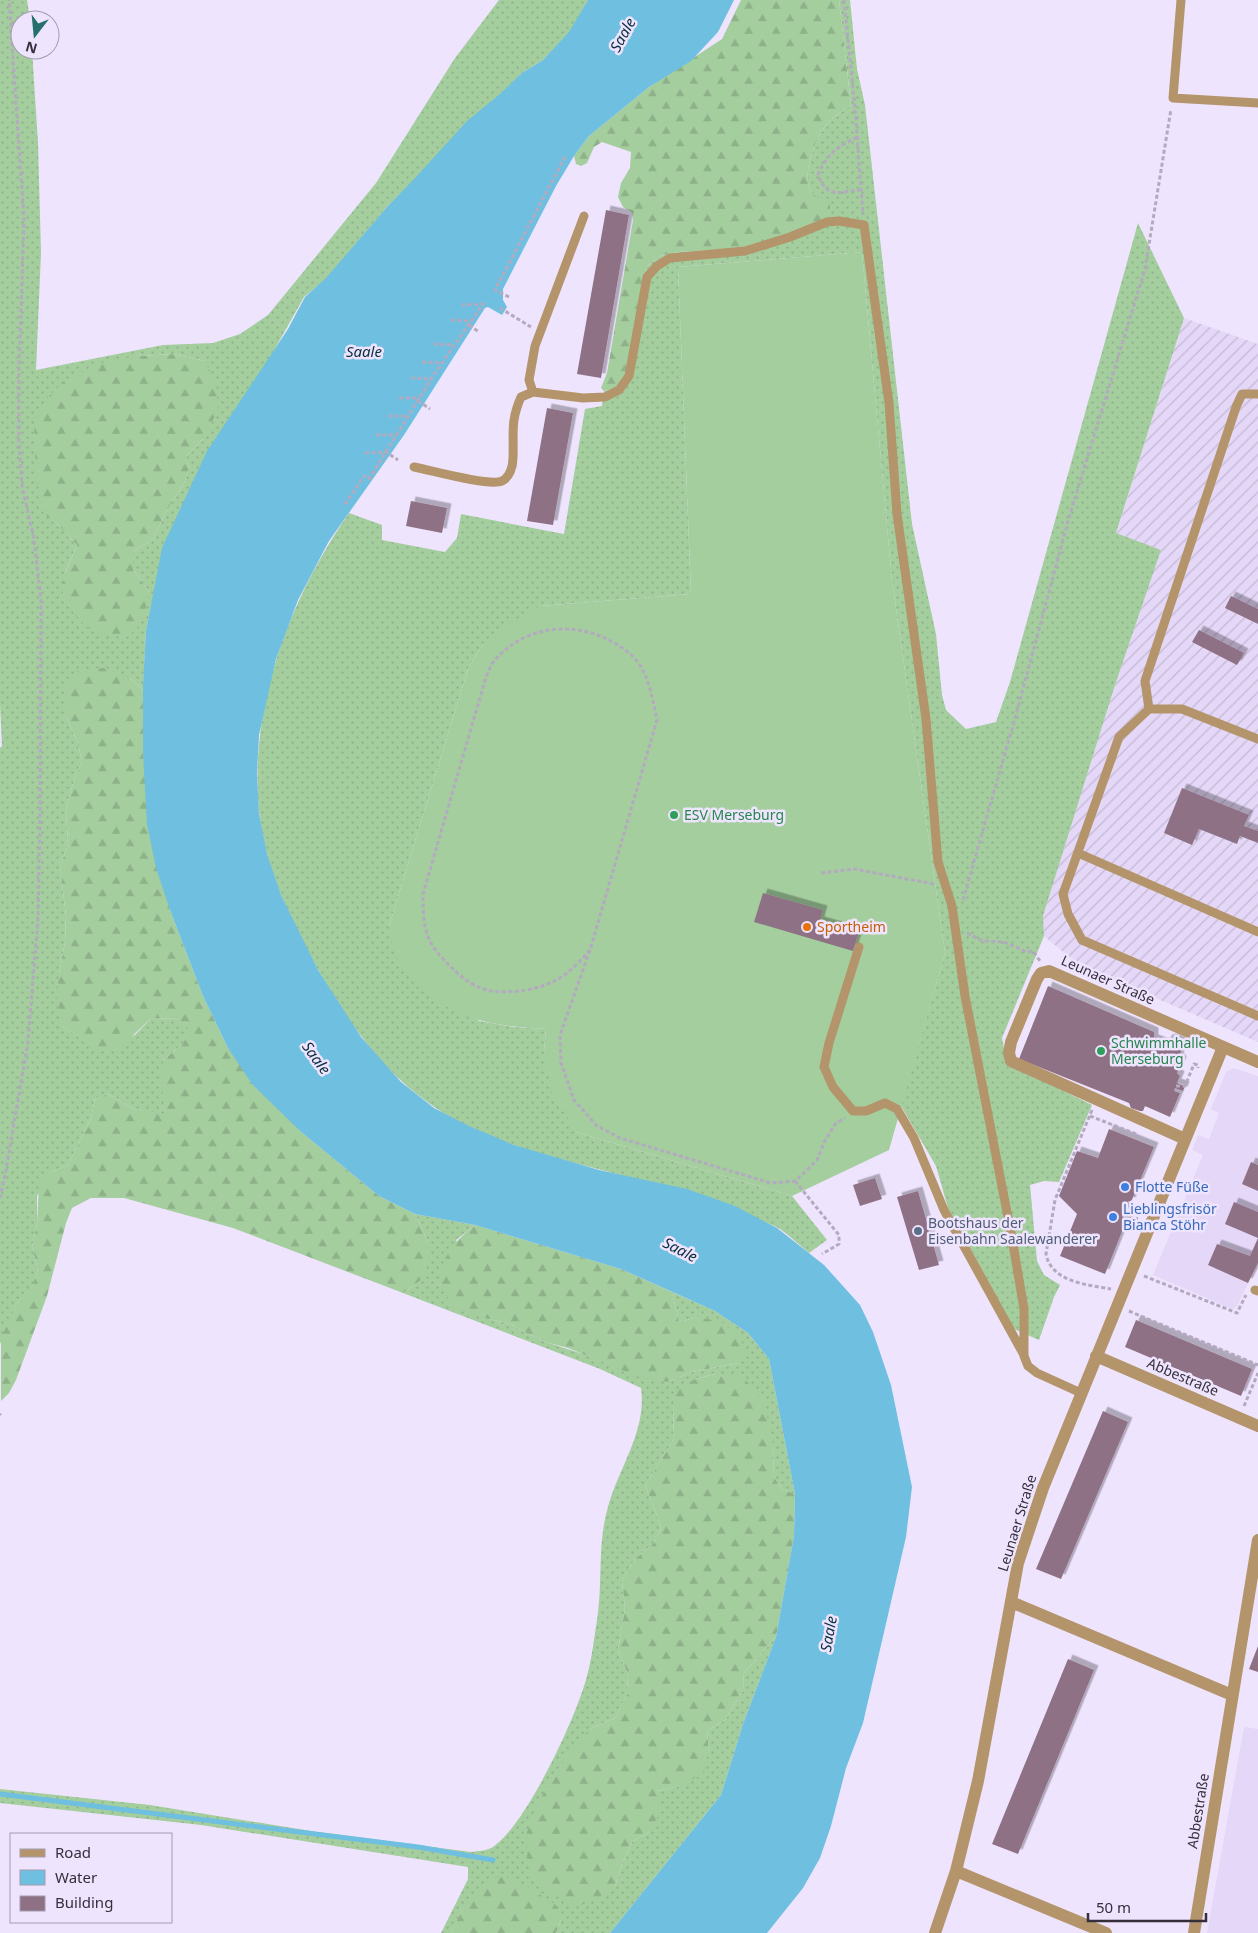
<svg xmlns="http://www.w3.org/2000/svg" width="1258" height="1933" viewBox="0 0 1258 1933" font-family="'Noto Sans',sans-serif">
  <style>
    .built { fill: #e4d7f7 }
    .industrial { fill: url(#industrial-furrows) }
    .grass { fill: url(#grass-dots); fill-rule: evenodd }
    .forest { fill: url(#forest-firs) }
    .pitch { fill: #a4ce9e }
    .water { fill: #6ebfe0 }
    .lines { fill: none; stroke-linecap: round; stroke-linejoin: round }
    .stream { stroke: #6ebfe0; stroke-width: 5 }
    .building { fill: #8f7185; filter: url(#shadow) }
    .path { stroke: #b3aabf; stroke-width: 3; stroke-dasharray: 4 2.5; stroke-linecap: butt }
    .service { stroke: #b4956b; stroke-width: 9 }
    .minor { stroke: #b4956b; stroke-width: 12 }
    .leisure-dot { fill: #2e9e5b; stroke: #efe4fe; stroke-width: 2 }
    .food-dot { fill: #e8710a; stroke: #efe4fe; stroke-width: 2 }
    .shop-dot { fill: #3f7fe0; stroke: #efe4fe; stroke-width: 2 }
    .service-dot { fill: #5c6f8a; stroke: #efe4fe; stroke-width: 2 }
    .labels { text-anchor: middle; stroke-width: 5; stroke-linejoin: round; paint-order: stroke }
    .leisure-label { font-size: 14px; fill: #27864d; stroke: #efe4fe; text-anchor: start }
    .food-label { font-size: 14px; fill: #c56008; stroke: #efe4fe; text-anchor: start }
    .street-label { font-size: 14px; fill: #342f3b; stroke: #efe4fe }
    .shop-label { font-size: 14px; fill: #366cbe; stroke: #efe4fe; text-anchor: start }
    .service-label { font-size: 14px; fill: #4e5e75; stroke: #efe4fe; text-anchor: start }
    .water-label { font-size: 15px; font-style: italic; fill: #082f3d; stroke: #efe4fe }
  </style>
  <defs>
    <pattern id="industrial-furrows" width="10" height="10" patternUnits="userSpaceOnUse" patternTransform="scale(1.25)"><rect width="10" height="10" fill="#e4d7f7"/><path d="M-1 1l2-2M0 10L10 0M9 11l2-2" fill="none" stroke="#c4b9d5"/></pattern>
    <pattern id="grass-dots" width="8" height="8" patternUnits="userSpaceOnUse" patternTransform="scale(1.25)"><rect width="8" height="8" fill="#a4ce9e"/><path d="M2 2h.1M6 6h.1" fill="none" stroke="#8eb189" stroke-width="1.8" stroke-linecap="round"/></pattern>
    <pattern id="forest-firs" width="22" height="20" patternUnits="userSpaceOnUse" patternTransform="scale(1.25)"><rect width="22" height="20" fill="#a4ce9e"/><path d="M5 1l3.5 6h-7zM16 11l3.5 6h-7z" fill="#8eb189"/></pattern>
    <filter id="shadow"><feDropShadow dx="4.5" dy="-4.5" stdDeviation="0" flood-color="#0004"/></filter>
  </defs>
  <rect width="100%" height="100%" fill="#efe4fe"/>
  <path class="built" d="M1233 1068 1258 1076V1263L1237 1306 1232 1309 1153 1275 1203 1155 1192 1150 1198 1135 1209 1139 1219 1113 1211 1109 1226 1072Z
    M1244 1727 1258 1729V1933H1207Z"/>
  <path class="industrial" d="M1184 318 1258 344V1042L1079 965 1044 936 1043 916 1115 685 1161 550 1116 534Z"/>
  <path class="grass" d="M0 0H27L30 20H20V50H32L38 143 41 253 36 370 163 345 213 343 240 334 268 315 376 183 455 58 499 0H588L570 32 543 60 522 73 388 206 326 279 304 297 163 548 146 631 143 690 130 678 65 714 77 741 82 761 74 780 66 809 68 845 60 866 66 916 65 942 59 974 62 1026 98 1049 135 1035 151 1018 177 1019 190 1029 183 1044 163 1060 165 1115 134 1109 108 1094 95 1099 91 1118 68 1165 51 1172 37 1196V1224L32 1247 38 1270 31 1290 17 1303 0 1344V748L2 746 0 704ZM174 354 205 361 203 439 186 456 189 469 184 483 167 510 153 539 133 552V569L149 592 74 613 63 593 66 570 77 545 56 523 44 513 137 356Z
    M839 0H850L857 69 865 105 912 524 936 634 942 695 946 710 966 729 996 722 1010 682 1138 223 1184 318 1116 533 1161 550 1115 685 1043 916 1044 936 1002 1038 1007 1063 1092 1105 1059 1182 1044 1181 1030 1185 1037 1261 1044 1275 1060 1285 1054 1297 1039 1340 1014 1329 948 1208 936 1166 901 1106 945 953 892 580 862 252 678 267 691 594 540 606 482 646 468 669 389 926 479 1021 514 1027 546 1029 544 1051 576 1132 792 1196 827 1240 809 1253C799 1245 790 1236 780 1229 766 1220 731 1212 714 1206 686 1197 659 1186 632 1178 576 1163 519 1151 467 1126 425 1105 389 1074 361 1036 351 1024 343 1009 334 996 301 944 265 874 259 812 249 705 289 600 349 513L382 525V540L445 552 457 538 461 514 564 534 585 409 602 406 604 391 617 388 643 276 649 264 660 256 678 252 717 250 829 205C823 201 815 197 811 191 801 176 816 137 826 125 833 117 843 111 851 105Z
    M415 1214 475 1225 456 1240 489 1319 511 1324 528 1334 549 1343 668 1382 691 1372 739 1363 698 1317 679 1322 672 1292 715 1311 748 1333 769 1359 795 1494 782 1489 774 1477 773 1445 741 1374H715L695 1379 673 1404 674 1439 645 1486 655 1510 661 1528 654 1543 635 1559 622 1581 625 1608 618 1650 627 1672 628 1693 615 1718 590 1729 615 1886 622 1864 632 1842 649 1832 657 1791 679 1786 709 1751 707 1731 725 1720 743 1690 744 1673 776 1637 743 1724 721 1795 610 1933H556L561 1920 462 1911 451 1933H441L468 1879V1867L201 1825 0 1803V1789L150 1805 317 1832 471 1852C478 1851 487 1851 493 1847 526 1825 577 1716 587 1676 592 1658 594 1639 597 1620 603 1583 597 1544 608 1507 619 1467 647 1431 641 1388L600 1369 403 1293 420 1281 428 1242Z"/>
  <path class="forest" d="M741 0H839L851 105C843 111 833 117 826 125 816 137 801 176 811 191 815 197 824 201 830 205V213L826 219 786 234 750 245 717 250 678 252 660 256 649 264 643 276 626 374 617 388 604 391 601 388 607 373 633 220 632 212 623 207 618 197 621 183 630 168 631 152 602 142 594 147 587 163 581 166 576 164 574 156 589 136 649 87 722 39Z
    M174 354 205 361 216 383 218 410 203 439 186 456 189 469 184 483 167 510 153 539 133 552V569L149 592C147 603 144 623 134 631 126 639 100 635 90 629 81 623 65 604 63 593 60 579 72 558 77 545L56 523 44 514 36 475 34 423 46 399 67 379 102 363 137 356Z
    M103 668 130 678 143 690V752L170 910 203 996 228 1048 300 1131 379 1196 415 1214 428 1242 429 1263 420 1281 403 1293 233 1228 124 1198H91L72 1208 66 1223 47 1296 16 1380 9 1393 1 1401V1338L17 1303 31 1289 38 1270 32 1247 37 1224 39 1183 51 1172 68 1165 91 1118 95 1099 108 1094 134 1109 165 1114 161 1079 163 1060 183 1044 189 1029 177 1019 151 1018 119 1049H97L62 1026 57 995 59 974 65 942 66 916 60 866 68 845 66 809 74 780 82 761 77 741 65 714 66 685 76 671Z
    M475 1225 621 1269 672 1292 679 1322 698 1317 722 1322 741 1339 745 1354 739 1363 691 1372 668 1382 639 1377 568 1348 549 1343 528 1334 511 1324 489 1319 454 1308 444 1292 439 1274C449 1249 453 1243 475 1225Z
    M715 1374H741L764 1402 773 1445 774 1477 782 1489 795 1494 794 1536 776 1637 744 1673 743 1690 725 1720 707 1731 709 1751 703 1774 679 1786 657 1791 662 1809 649 1832 632 1842 622 1864 615 1886 598 1898 579 1906 562 1900 532 1879 527 1855V1832L540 1799 569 1751 590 1729 615 1718 628 1693 627 1672 618 1650 625 1608 622 1581 635 1559 654 1543 661 1528 655 1510 645 1486 674 1439 673 1404 675 1391 695 1379Z
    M504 1876 525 1885 556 1905 561 1920 556 1933H451C459 1916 474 1885 492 1878 496 1877 500 1877 504 1876Z"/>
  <path class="pitch" d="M862 252 892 580 945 953 889 1150 792 1196 576 1132 551 1091 544 1051 546 1029C492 1026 446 1020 410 974 405 968 399 962 396 956 392 948 391 935 389 926L468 669 482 646 506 625 540 606 691 594 678 267Z"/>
  <path class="water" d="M588 0H734L718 32 691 61 649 87 589 136 574 156 556 186 503 289V300L507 307 502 315 488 307 485 308 404 435 329 541 298 600 276 659 259 735 257 774 259 814 267 854 281 895 318 970 361 1037 401 1082 434 1108 469 1126 514 1145 599 1170 687 1189 735 1206 777 1228 824 1265 860 1305 873 1332 891 1385 912 1487 906 1537 863 1723 846 1768 831 1826 820 1858 803 1888 767 1933H610L721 1795 743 1724 776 1637 794 1536 795 1494 769 1359 748 1333 715 1311 621 1269 475 1225 415 1214 379 1196 300 1131 252 1084 228 1048 203 996 170 910 156 868 147 824 143 752V684L146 631 162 548 207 451 288 329 305 297 326 278 388 206 416 177 467 121 500 94 522 73 543 60 569 32Z"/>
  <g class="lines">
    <path class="stream" d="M0 1794 418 1847 493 1860"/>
  </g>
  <path class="building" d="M606 210 629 215 601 378 577 374Z
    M547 408 573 413 553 525 527 521Z
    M411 501 447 508 442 533 406 526Z
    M1231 596 1258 609V624L1225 608Z
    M1199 630 1244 653 1237 665 1192 642Z
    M1182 788 1249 815 1244 826 1258 831V843L1240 836 1237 844 1199 829 1192 845 1164 833Z
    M763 893 823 910 820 921 859 932 853 951 754 922Z
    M1048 986 1154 1032V1039L1165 1043 1168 1039 1172 1038 1182 1042 1183 1046 1179 1057 1182 1061 1177 1073 1180 1076 1177 1083 1185 1086 1183 1091 1175 1088 1174 1091 1180 1093 1170 1117 1145 1106 1143 1111H1140L1131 1108 1129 1103 1019 1059Z
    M1109 1129 1154 1147 1131 1202 1128 1201 1122 1217 1127 1219 1105 1274 1060 1256 1077 1214 1059 1196 1077 1151 1098 1158Z
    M1251 1162 1258 1165V1191L1242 1184Z
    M875 1178 882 1199 860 1206 853 1185Z
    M918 1191 939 1265 919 1270 897 1197Z
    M1234 1202 1258 1212V1263L1248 1283 1208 1265 1217 1244 1250 1256 1258 1238 1225 1224Z
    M1136 1320 1252 1369 1241 1396 1125 1347Z
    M1103 1411 1128 1422 1061 1579 1036 1569Z
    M1258 1646V1672L1249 1669Z
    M1068 1659 1094 1670 1018 1854 992 1844Z"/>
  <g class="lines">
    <path class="path" d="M844 0 855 108 863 215
      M857 137C837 148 827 153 818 175 828 199 837 192 860 190
      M509 297 495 290 566 155
      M500 308 531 327
      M451 320 470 321
      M469 325 479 332
      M434 344 454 345
      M422 362 443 363
      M411 378 432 379
      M399 398H420
      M418 401 430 409
      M388 416H409
      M376 435H396
      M365 453 386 452 398 460
      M345 504 364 476 369 479 433 376 483 304 462 305
      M821 873 854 869 934 884
      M963 900 1016 715 1068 521 1145 269 1171 109
      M967 933 983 941 1004 942 1027 952 1033 951 1040 961
      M590 950C582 959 573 969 563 976 544 989 514 994 492 991 476 989 461 977 450 966 442 958 433 949 429 939 423 925 423 908 423 894L486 677C489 671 491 664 495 660 523 627 570 621 607 639 619 645 633 654 640 665 650 682 653 701 657 720L590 950 560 1035 561 1063 574 1100 597 1126 620 1138 771 1183 795 1181 805 1172 817 1160 825 1140 836 1123 845 1118
      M1176 1086H1185L1194 1064 1198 1065V1068
      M1092 1110 1055 1200 1046 1254C1051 1282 1088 1285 1111 1289
      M1090 1116 1136 1134
      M795 1181 839 1235V1244L822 1254
      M0 1198 6 1170 28 1042 38 918 40 819 41 601 34 539 22 486 19 441V370L24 220 9 0
      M1127 1205 1142 1211
      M1123 1214 1138 1219
      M1144 1276 1237 1313 1246 1295
      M1129 1311 1258 1365
      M1244 1406 1258 1373
      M0 1414 1 1415"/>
    <path class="service" d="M1181 0 1173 98 1258 103
      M533 392 529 380 535 346 584 216
      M414 467C430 470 490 487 502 481 510 477 513 466 513 458 514 433 510 422 521 397L533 392 583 398 605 397 619 390 629 376 647 277 657 266 670 258 745 251 790 237 827 222 839 221 864 225 889 403 897 514 926 719 938 862 952 906 965 996 1012 1238 1024 1309V1356L1028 1366 1037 1373 1081 1393
      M1149 709 1145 681 1236 407 1242 394H1258
      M1258 739 1182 709H1149L1119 737 1063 894 1068 914 1082 940 1258 1016
      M1078 853 1258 932
      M859 947 829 1043 824 1067 833 1087 853 1111H866L885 1103 897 1109 914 1138 944 1210 1024 1355
      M1255 1290 1258 1291"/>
    <path class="minor" d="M1185 1139 1011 1061 1009 1053 1011 1042 1037 979 1041 973 1049 971 1258 1062
      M1096 1356 1258 1426
      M1011 1602 1232 1695
      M956 1871 1106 1933
      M935 1933 956 1871 978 1781 1018 1563 1043 1488 1223 1047
      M1194 1933 1258 1540"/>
  </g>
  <g class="leisure-dot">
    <circle cx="674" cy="815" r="5"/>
    <circle cx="1101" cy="1051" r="5"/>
  </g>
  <circle class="food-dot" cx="807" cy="927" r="5"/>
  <g class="shop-dot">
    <circle cx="1125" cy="1187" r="5"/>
    <circle cx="1113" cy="1217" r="5"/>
  </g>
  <circle class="service-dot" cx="918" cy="1231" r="5"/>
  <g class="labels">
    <g class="leisure-label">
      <text x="684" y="820">ESV Merseburg</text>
      <text x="1111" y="1048">Schwimmhalle<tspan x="1111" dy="16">Merseburg</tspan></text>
    </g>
    <g class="food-label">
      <text x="817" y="932">Sportheim</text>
    </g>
    <g class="street-label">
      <text transform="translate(1108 980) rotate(24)" y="5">Leunaer Straße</text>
      <text transform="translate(1183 1377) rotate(23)" y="5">Abbestraße</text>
      <text transform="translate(1017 1523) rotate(-73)" y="5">Leunaer Straße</text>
      <text transform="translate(1198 1811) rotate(-81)" y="5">Abbestraße</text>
    </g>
    <g class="shop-label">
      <text x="1135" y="1192">Flotte Füße</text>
      <text x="1123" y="1214">Lieblingsfrisör<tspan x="1123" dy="16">Bianca Stöhr</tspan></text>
    </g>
    <g class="service-label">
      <text x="928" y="1228">Bootshaus der<tspan x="928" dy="16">Eisenbahn Saalewanderer</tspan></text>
    </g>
    <g class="water-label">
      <text transform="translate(623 35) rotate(-61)" y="5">Saale</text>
      <text x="364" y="357">Saale</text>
      <text transform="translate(316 1058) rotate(54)" y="5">Saale</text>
      <text transform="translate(680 1250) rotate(27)" y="5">Saale</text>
      <text transform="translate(829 1634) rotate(-80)" y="5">Saale</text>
    </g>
  </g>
  <rect x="10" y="1833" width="162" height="90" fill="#efe4fe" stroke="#a49cb0"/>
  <rect x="20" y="1849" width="25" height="8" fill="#b4956b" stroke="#a49cb0"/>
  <text x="55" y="1858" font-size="15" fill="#342f3b">Road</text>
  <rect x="20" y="1870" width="25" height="15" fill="#6ebfe0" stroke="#a49cb0"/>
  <text x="55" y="1883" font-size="15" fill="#342f3b">Water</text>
  <rect x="20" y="1896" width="25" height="15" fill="#8f7185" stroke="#a49cb0"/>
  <text x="55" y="1908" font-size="15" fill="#342f3b">Building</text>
  <g transform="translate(35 35) rotate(196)"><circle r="24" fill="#efe4fe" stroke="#a49cb0"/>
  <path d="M0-4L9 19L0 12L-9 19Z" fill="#25706f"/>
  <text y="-8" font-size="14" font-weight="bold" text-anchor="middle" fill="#342f3b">N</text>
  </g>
  <path d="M1088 1913v8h118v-8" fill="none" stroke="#342f3b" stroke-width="2.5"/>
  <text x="1096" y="1913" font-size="15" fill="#342f3b" stroke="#efe4fe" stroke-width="4" paint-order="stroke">50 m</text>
</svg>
